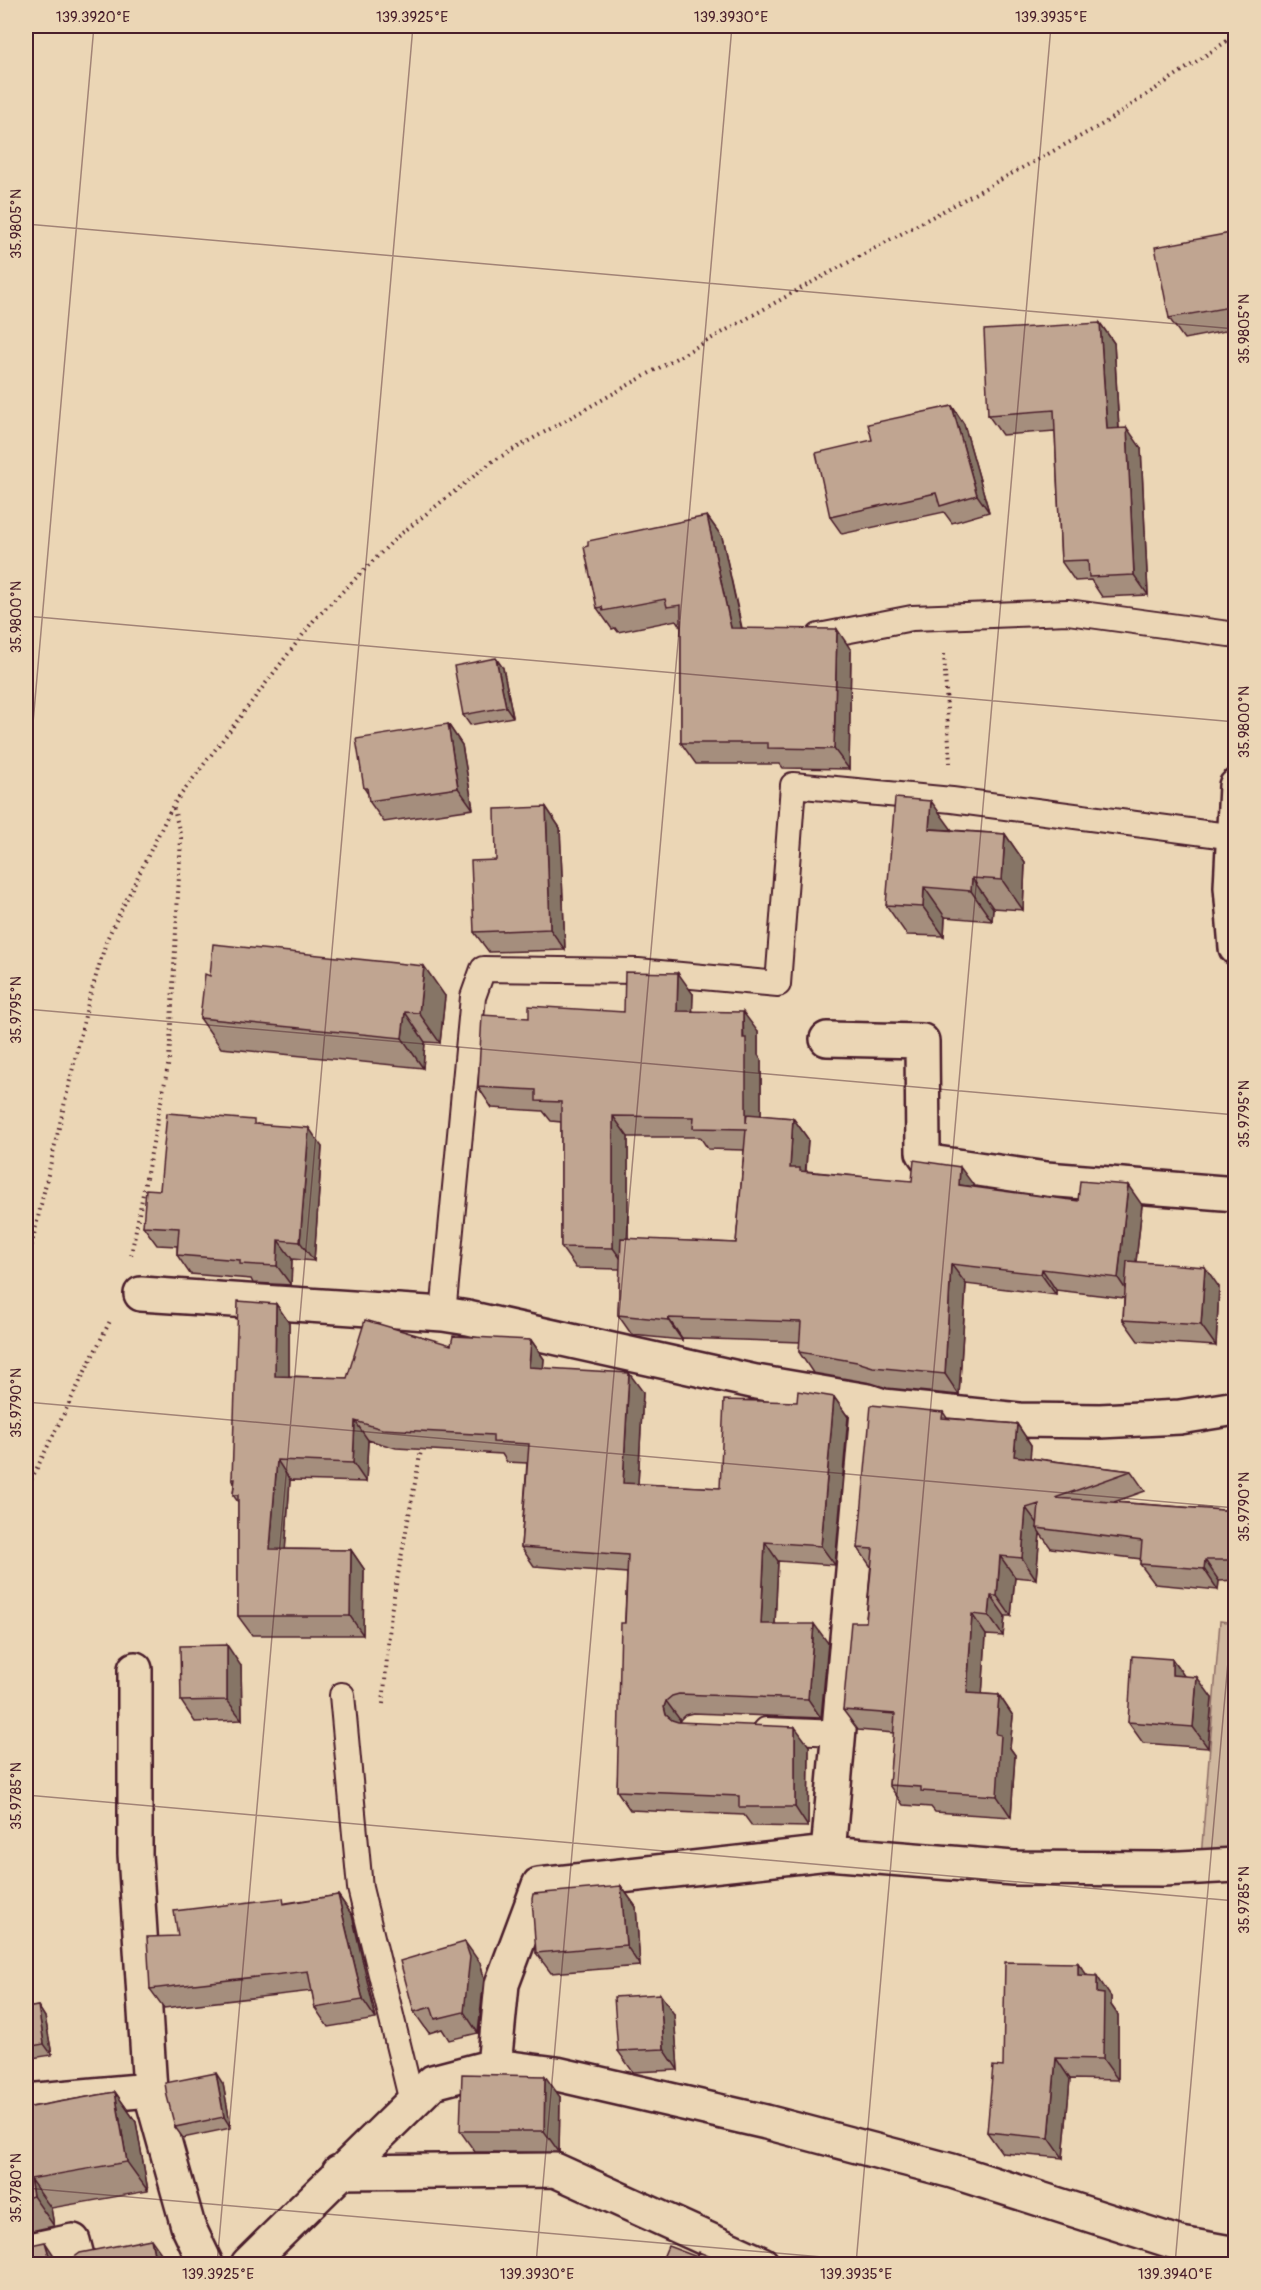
<svg xmlns="http://www.w3.org/2000/svg" width="1261" height="2290" viewBox="0 0 1261 2290" font-family="Pangolin,sans-serif">
  <style>
    .green { fill: #d0b89f; stroke: #8d6c65; stroke-width: 1.5 }
    .lines { fill: none; stroke-linecap: round; stroke-linejoin: round }
    .service-casing { stroke: #4a1f2b; stroke-width: 28 }
    .minor-casing { stroke: #4a1f2b; stroke-width: 38 }
    .path { stroke: #4a1f2b; stroke-width: 4; stroke-dasharray: 1.5 4.5; stroke-linecap: butt }
    .service { stroke: #ebd6b5; stroke-width: 24 }
    .minor { stroke: #ebd6b5; stroke-width: 33 }
    .wall { fill: #a58e7d; stroke: #4a1f2b; stroke-width: 1.5; fill-rule: evenodd }
    .shaded-wall { fill: #867466; stroke: #4a1f2b; stroke-width: 1.5 }
    .building { fill: #c0a591; stroke: #4a1f2b; stroke-width: 1.5 }
    .ticks { fill: none; stroke: #4a1f2b; stroke-width: 1.5; stroke-opacity: 0.45 }
    .neatline { fill: none; stroke: #4a1f2b; stroke-width: 2 }
    .ticks-label { font-size: 15px; text-anchor: middle; fill: #4a1f2b }
  </style>
  <rect width="100%" height="100%" fill="#ebd6b5"/>
  <filter id="ink" filterUnits="userSpaceOnUse"><feTurbulence type="fractalNoise" baseFrequency=".0167" numOctaves="2"/><feDisplacementMap in="SourceGraphic" scale="12" xChannelSelector="R" yChannelSelector="G"/><feConvolveMatrix kernelMatrix="1 2 1 2 8 2 1 2 1" color-interpolation-filters="sRGB"/></filter>
  <g filter="url(#ink)">
    <path class="green" d="M1220 1621 1235 1623V1855L1201 1858Z"/>
    <g class="lines">
      <g class="service-casing">
        <path id="service" d="M819 636 912 618 1068 612 1236 635
          M443 1314 473 997 483 969 638 971 778 984 793 785 952 800 1235 837
          M342 1695 360 1888 412 2102
          M766 1730 839 1733"/>
      </g>
      <g class="minor-casing">
        <path id="minor" d="M1236 786 1231 887 1236 948
          M827 1039 922 1041 923 1152 930 1162 1046 1179 1236 1194
          M141 1294 443 1314 468 1318 756 1382 868 1401 883 1406 1019 1420 1100 1421 1180 1417 1236 1408
          M868 1401 828 1853 1013 1868 1163 1869 1236 1865
          M135 1669V1854L150 2090
          M494 2066 502 1984 539 1885 828 1853
          M26 2101 150 2090 188 2226 206 2264
          M339 2172 555 2170 762 2264
          M26 2251 73 2241 79 2264
          M248 2264 433 2082 494 2066 557 2074 766 2122 952 2171 1181 2244 1236 2254"/>
      </g>
      <path class="path" d="M944 654 950 763
        M131 1255 169 1061 181 838 173 805
        M26 1269 88 1003 107 939 173 805 314 620 397 537 493 461 805 286 1103 124 1236 35
        M26 1490 110 1321
        M383 1704 391 1612 422 1445"/>
      <use href="#service" class="service"/>
      <use href="#minor" class="minor"/>
    </g>
    <path class="wall" d="M1236 232V329L1184 339 1169 318Z
      M1100 323 1114 343 1119 428 1141 448 1148 595 1102 597 1091 580 1075 581 1061 561 1055 431 1002 435 988 415Z
      M952 406 964 424 989 512 952 523 944 512 842 534 830 517 872 440Z
      M707 516 722 537 742 628 851 650 849 769 783 768 780 764H696L681 743V628L676 620 618 632 615 628 612 629 597 608Z
      M503 668 513 717 470 725 463 715Z
      M448 724 462 745 473 809 384 822 369 801 368 794 364 788Z
      M546 807 560 828 565 950 489 952 474 932 496 860Z
      M952 830 1005 834 1025 863 1023 910 993 908 992 921 945 917 944 936 907 935 886 905Z
      M210 976 445 996 440 1043 425 1042 423 1068 221 1048 200 1018Z
      M693 994 692 1011 758 1032V1055L761 1059V1116L793 1118 808 1139 806 1171 975 1188 1078 1201 1142 1205 1136 1262 1219 1287 1216 1346 1138 1341 1123 1320 1124 1298 1056 1290V1295L966 1284 959 1395 887 1388 871 1383 813 1373 799 1352 800 1342 682 1338V1340L632 1335 618 1315 620 1269 576 1268 561 1247V1122L551 1121 543 1111 492 1108 478 1087 529 1018 624 1012ZM628 1137H700L708 1149 744 1150 736 1243 628 1239Z
      M257 1124 322 1147 314 1261 292 1259 291 1285 253 1283 251 1279 190 1274 177 1255V1246L157 1245 143 1226 160 1190Z
      M276 1304 289 1323V1376L347 1378 451 1345 531 1340 544 1359 543 1368 643 1392 638 1484 720 1488 797 1402 834 1397 848 1417 835 1565 778 1561 775 1624 828 1643 821 1718 693 1713 685 1715 680 1720 679 1722 809 1746 808 1827 752 1826 744 1815 630 1810 617 1791 627 1573 534 1566 521 1547 527 1463 507 1462 502 1454 396 1448 368 1440 366 1482 290 1480 285 1549 351 1550 364 1569 363 1635H252L238 1616V1502L233 1495 234 1483 232 1479Z
      M943 1412 947 1418 1017 1424 1031 1445 1030 1458 1131 1471 1145 1491 1114 1502 1236 1511V1580L1219 1581 1218 1590 1155 1584 1140 1564 1141 1559 1051 1548 1040 1533 1036 1579 1015 1577 1011 1616H1005L1003 1636 986 1635 982 1694 999 1695 1013 1716 1010 1748 1015 1755 1011 1817 935 1812 931 1807 903 1805 889 1785 894 1733 858 1730 843 1710 866 1622 871 1567 858 1548Z
      M1172 1659 1184 1676 1212 1698 1208 1748 1143 1743 1128 1722Z
      M241 1666 242 1720 195 1722 181 1701Z
      M621 1886 636 1907 640 1966 551 1973 536 1953Z
      M338 1895 352 1915 376 2019 328 2027 315 2008 312 1991 164 2008 150 1989 178 1936 286 1903Z
      M480 1963 484 1978 478 2033 449 2040 442 2029 429 2033 414 2012Z
      M1078 1963 1087 1976 1111 1997V2005L1118 2015V2080L1070 2079 1063 2158 1002 2153 987 2132 1003 2067Z
      M38 2006 45 2017 52 2055 26 2059V2008Z
      M674 2014 678 2070 633 2072 618 2051Z
      M223 2084 231 2128 183 2138 175 2127Z
      M115 2092 136 2122 148 2191 51 2208 54 2226 26 2232V2108Z
      M560 2097 559 2152H475L460 2131Z"/>
    <path class="shaded-wall" d="M1100 323 1114 343 1120 449 1107 429Z
      M952 406 964 424 989 512 977 495Z
      M1127 428 1141 448 1148 595 1134 575Z
      M707 516 722 537 746 649 731 628Z
      M837 629 851 650 849 769 834 749Z
      M496 658 503 668 513 717 506 707Z
      M448 724 462 745 473 809 458 788Z
      M931 801 952 830 929 829Z
      M546 807 560 828 565 950 550 929Z
      M1005 834 1025 863 1023 910 1002 880Z
      M972 878 993 908 992 921 971 891Z
      M924 887 945 917 944 936 923 907Z
      M424 966 445 996 440 1043 419 1013Z
      M678 973 693 994 692 1032 677 1011Z
      M405 1012 425 1042 423 1068 402 1038Z
      M743 1012 758 1032V1055L761 1059V1144L746 1123Z
      M613 1116 628 1137V1269L613 1248Z
      M793 1118 808 1139 805 1176 790 1168Z
      M309 1128 322 1147 314 1261 300 1242Z
      M960 1167 975 1187 959 1185Z
      M1128 1185 1142 1205 1132 1299 1118 1278Z
      M278 1240 292 1259 291 1285 277 1266Z
      M951 1264 966 1284 959 1395 945 1374Z
      M1205 1267 1219 1287 1216 1346 1201 1325Z
      M1042 1269 1056 1290V1295L1041 1274Z
      M276 1304 289 1323V1395L275 1376Z
      M668 1318 682 1338V1340L668 1320Z
      M531 1340 544 1359 542 1386 529 1367Z
      M629 1373 643 1392 637 1502 623 1483Z
      M834 1397 848 1417 835 1565 821 1546Z
      M355 1421 368 1440 366 1482 353 1463Z
      M1017 1424 1031 1445 1029 1476 1014 1456Z
      M277 1460 290 1480 284 1568 270 1549Z
      M1026 1508 1041 1528H1037L1040 1533 1036 1579 1022 1558Z
      M765 1542 778 1561 774 1643 761 1624Z
      M351 1550 364 1569 363 1635 350 1616Z
      M1000 1556 1015 1577 1011 1616 997 1596Z
      M1205 1560 1219 1581 1218 1590 1204 1569Z
      M991 1596 1005 1616 1003 1636 989 1616Z
      M972 1614 986 1635 981 1713 967 1693Z
      M814 1624 828 1643 821 1718 808 1699Z
      M227 1645 241 1666 242 1720 227 1700Z
      M1172 1659 1187 1680 1172 1675Z
      M1197 1677 1212 1698 1208 1748 1193 1727Z
      M999 1695 1013 1716 1010 1748 1015 1755 1011 1817 997 1796 996 1734Z
      M666 1701 680 1720 678 1726 666 1715 664 1707Z
      M795 1727 809 1746 808 1827 795 1807Z
      M621 1886 636 1907 640 1966 626 1945Z
      M338 1895 352 1915 376 2019 363 2000Z
      M465 1942 480 1963 484 1978 478 2033 464 2012Z
      M1078 1963 1093 1983 1078 1975Z
      M1097 1976 1111 1997V2005L1118 2015V2080L1103 2059 1097 1993Z
      M660 1994 674 2014 678 2070 664 2049Z
      M38 2006 45 2017 52 2055 44 2044Z
      M1056 2058 1070 2079 1063 2158 1049 2138Z
      M216 2073 223 2084 231 2128 224 2117Z
      M545 2076 560 2097 559 2152 544 2131Z
      M115 2092 136 2122 148 2191 127 2162Z
      M30 2179 51 2208 54 2226 33 2196Z
      M151 2239 166 2260 167 2265H156Z
      M45 2242 59 2263 50 2259Z"/>
    <path class="building" d="M1236 232V311L1235 306 1169 318 1155 247Z
      M1100 323 1107 429 1127 428 1134 575 1089 577 1088 560 1061 561 1054 410 988 415 984 330Z
      M952 406 977 495 940 506 936 493 830 517 816 453 872 440 868 424Z
      M707 516 731 628 837 629 834 749 768 748V743H681V605L667 607 665 599 603 611 602 607 597 608 584 547 588 546V541Z
      M496 658 506 707 463 715 454 666Z
      M448 724 458 788 369 801 367 788H364L356 739Z
      M895 798 931 801 929 829 1005 834 1002 880 972 878 971 891 924 887 923 907 886 905Z
      M546 807 550 929 474 932 471 861 496 860 495 809Z
      M213 944 424 966 419 1013 405 1012 402 1038 200 1018 205 974 210 976Z
      M625 972 678 973 677 1011 743 1012V1038H746V1123L747 1114 793 1118 790 1168H800V1171L912 1181 914 1160 960 1167 959 1185 1078 1201 1080 1181 1128 1185 1118 1278 1042 1269 1041 1274 951 1264 945 1374 873 1367 857 1362 799 1352 801 1322 668 1318V1320L618 1315 621 1238 736 1243 746 1129 693 1128 694 1117 613 1116V1248L561 1247V1102L536 1101V1090L478 1087 482 1015 529 1018V1006L624 1012Z
      M167 1113 254 1120V1124L309 1128 300 1242 278 1240 277 1266 240 1264V1260L177 1255 179 1228 143 1226 146 1189 160 1190Z
      M1127 1261 1205 1267 1201 1325 1123 1320Z
      M238 1301 276 1304 275 1376 347 1378 365 1320 451 1345 453 1336 531 1340 529 1367 629 1373 623 1483 720 1488 724 1400 797 1402 798 1391 834 1397 821 1546 765 1542 761 1624H814L808 1699 679 1694 672 1696 666 1701 664 1707 666 1715 672 1720 678 1722 795 1727V1807H739V1796L617 1791 621 1623H625L628 1555 521 1547 529 1444 493 1442V1435L382 1429 355 1421 353 1463 277 1460 270 1549 351 1550 350 1616H238V1495H233L235 1479H232Z
      M871 1405 943 1412 942 1418 1017 1424 1014 1456 1131 1471 1055 1498 1236 1511V1560H1205L1204 1569 1140 1564 1142 1541 1037 1528 1039 1504 1026 1508 1022 1558 1000 1556 997 1596H991L989 1616 972 1614 967 1693 999 1695 996 1734 1001 1735 997 1796 921 1791V1787L889 1785 895 1714 843 1710 851 1622H866L873 1549 858 1548Z
      M227 1645V1700L181 1701 180 1646Z
      M1132 1656 1172 1659V1675L1197 1677 1193 1727 1128 1722Z
      M621 1886 626 1945 536 1953 532 1899 533 1894Z
      M338 1895 363 2000 315 2008 308 1971 150 1989 147 1937 178 1936 174 1911 283 1898 284 1904Z
      M465 1942 470 1957 464 2012 435 2019 431 2007 414 2012 400 1961Z
      M1005 1962 1078 1963V1975L1097 1976V1993L1104 1994 1103 2059 1056 2058 1049 2138 987 2132 993 2066 1003 2067Z
      M660 1994 664 2049 618 2051 614 1997Z
      M38 2006 44 2044 26 2047V2008Z
      M216 2073 224 2117 175 2127 167 2096 165 2083Z
      M462 2074 545 2076 544 2131H460Z
      M115 2092 127 2162 30 2179 33 2196 26 2198V2108Z
      M151 2239 156 2265H26V2246L45 2242 50 2259 69 2261 80 2253Z
      M668 2246 697 2257 699 2252 730 2265H660Z"/>
  </g>
  <path class="ticks" d="M26 224 1236 329M26 616 1236 722M26 803 94 26M26 1009 1236 1115M26 1402 1236 1508M26 1795 1236 1901M26 2188 902 2264M217 2264 413 26M536 2264 732 26M856 2264 1051 26M1175 2264 1236 1571"/>
  <rect width="1261" height="2290" fill="none" stroke="#ebd6b5" stroke-width="66"/>
  <rect x="33" y="33" width="1195" height="2224" class="neatline"/>
  <g class="ticks-label">
    <text x="93" y="22">139.3920°E</text>
    <text x="412" y="22">139.3925°E</text>
    <text x="731" y="22">139.3930°E</text>
    <text x="1051" y="22">139.3935°E</text>
    <text transform="translate(16 224) rotate(-90)" y="5">35.9805°N</text>
    <text transform="translate(1244 329) rotate(-90)" y="5">35.9805°N</text>
    <text transform="translate(16 617) rotate(-90)" y="5">35.9800°N</text>
    <text transform="translate(1244 722) rotate(-90)" y="5">35.9800°N</text>
    <text transform="translate(16 1010) rotate(-90)" y="5">35.9795°N</text>
    <text transform="translate(1244 1114) rotate(-90)" y="5">35.9795°N</text>
    <text transform="translate(16 1403) rotate(-90)" y="5">35.9790°N</text>
    <text transform="translate(1244 1507) rotate(-90)" y="5">35.9790°N</text>
    <text transform="translate(16 1796) rotate(-90)" y="5">35.9785°N</text>
    <text transform="translate(1244 1900) rotate(-90)" y="5">35.9785°N</text>
    <text transform="translate(16 2188) rotate(-90)" y="5">35.9780°N</text>
    <text x="218" y="2279">139.3925°E</text>
    <text x="537" y="2279">139.3930°E</text>
    <text x="856" y="2279">139.3935°E</text>
    <text x="1175" y="2279">139.3940°E</text>
  </g>
</svg>
